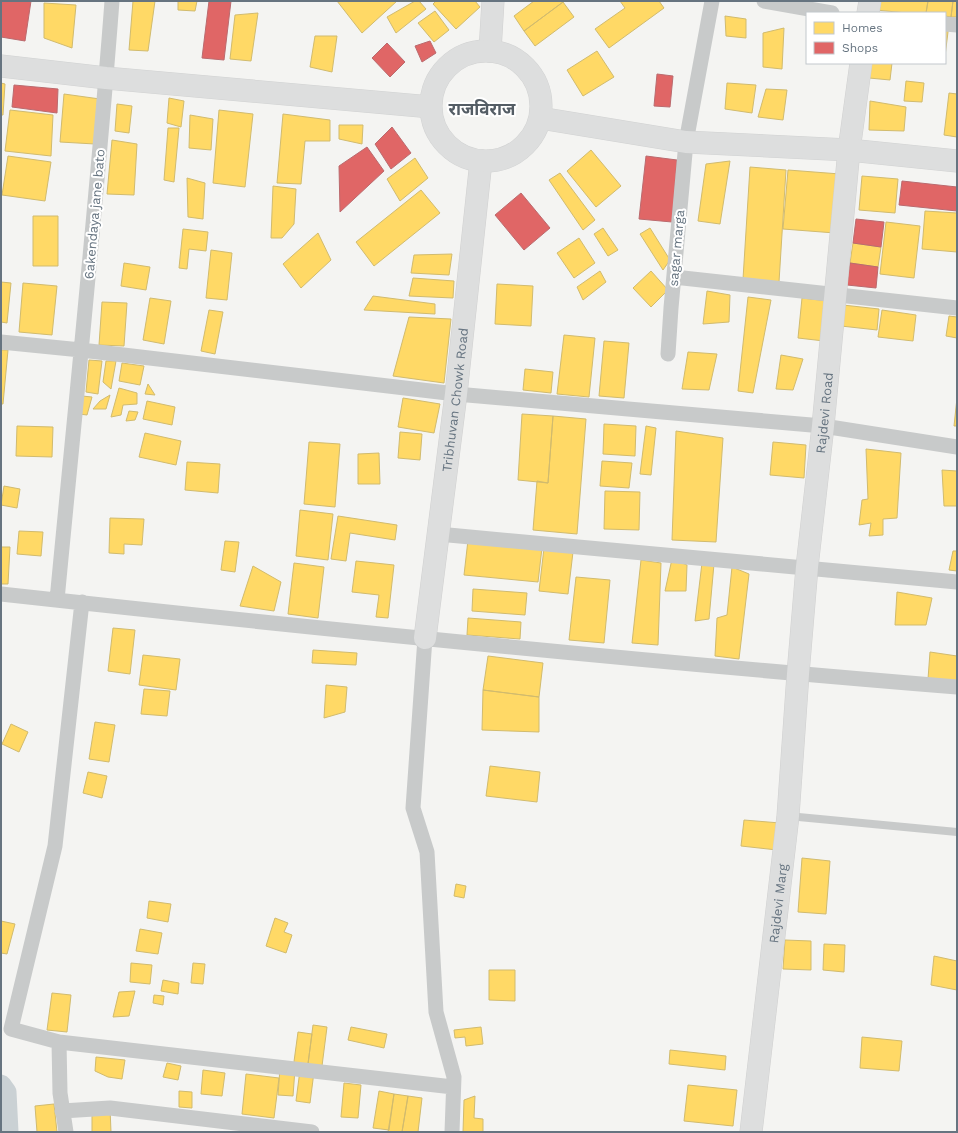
<svg xmlns="http://www.w3.org/2000/svg" width="958" height="1133" viewBox="0 0 958 1133" font-family="'Work Sans','Noto Sans Devanagari',sans-serif">
  <style>
    .homes { fill: #ffd966; stroke: #d1bb6e }
    .shops { fill: #e06666; stroke: #bb6a6e }
    .lines { fill: none; stroke-linecap: round; stroke-linejoin: round }
    .canal { stroke: #cad1d4; stroke-width: 21 }
    .secondary-casing { stroke: #d0d0d0; stroke-width: 23 }
    .primary-casing { stroke: #d1d2d2; stroke-width: 23 }
    .service { stroke: #c8caca; stroke-width: 8 }
    .minor { stroke: #c8caca; stroke-width: 15 }
    .secondary { stroke: #dddede; stroke-width: 22 }
    .primary { stroke: #dddede; stroke-width: 22 }
    .labels { text-anchor: middle; stroke-width: 4; stroke-linejoin: round; paint-order: stroke }
    .street-label { font-size: 13px; fill: #667480; stroke: #fff }
    .district-label { font-size: 17px; font-weight: bold; fill: #545d65; stroke: #fff }
  </style>
  <rect width="100%" height="100%" fill="#f4f4f2"/>
  <path class="homes" d="M133 1H155L148 51 129 50Z
    M178 1H197L195 11 178 10Z
    M337 1H397L362 33Z
    M415 1H419L426 9 396 33 387 17Z
    M436 1H475L480 7 456 29 433 4Z
    M534 1H562L563 2 524 31 514 16Z
    M620 1H659L664 8 609 48 595 29 625 8Z
    M876 1H928L926 13H907L876 10Z
    M928 1H953L951 17 945 16V13H926Z
    M953 1H957V17H951Z
    M563 2 574 17 535 46 524 31Z
    M44 3 76 5 72 48 44 38Z
    M435 11 449 30 434 42 418 23Z
    M258 13 251 61 230 59 235 15Z
    M725 16 746 19V38L726 36Z
    M945 24H949L945 56Z
    M784 28 782 69 763 67V33Z
    M315 36H337L332 72 310 67Z
    M597 51 614 77 583 96 567 70Z
    M871 63H892L890 80 869 78Z
    M906 81 924 83 922 102 904 101Z
    M1 83 5 84 3 115H1Z
    M727 83 756 85 752 113 725 109Z
    M766 89 787 90 783 120 758 117Z
    M949 93 957 94V137L944 135Z
    M64 94 100 99 95 144 60 142Z
    M169 98 184 101 181 127 167 123Z
    M870 101 906 107 904 131 869 130Z
    M117 104 132 106 129 133 115 131Z
    M10 110 53 115 51 156 5 151Z
    M219 110 253 114 245 187 213 183Z
    M283 114 330 120V141H305L301 184 277 183Z
    M190 115 213 119 211 150 189 148Z
    M339 125H363L362 144 339 139Z
    M168 128H179L174 182 164 180Z
    M112 140 137 144 134 195 107 194Z
    M591 150 621 186 596 207 567 171Z
    M8 156 51 162 45 201 2 195Z
    M415 158 428 178 400 201 387 179Z
    M730 161 720 224 698 221 706 164Z
    M750 167 786 170 779 282 743 279Z
    M788 170 840 174 835 233 783 229Z
    M560 173 595 220 583 230 549 180Z
    M862 176 898 179 895 213 859 210Z
    M187 178 205 183 203 219 188 217Z
    M273 186 296 189 294 224 282 238H271Z
    M421 190 440 213 374 266 356 242Z
    M925 211 957 213V252L922 249Z
    M33 216H58V266H33Z
    M886 222 920 226 914 278 880 274Z
    M603 228 618 250 608 256 594 234Z
    M650 228 670 260 663 270 640 234Z
    M183 229 208 232 206 251 189 249 187 269 179 268Z
    M318 233 331 260 301 288 283 264Z
    M579 238 595 263 574 278 557 253Z
    M853 243 881 247 878 267 850 263Z
    M211 250 232 253 227 300 206 298Z
    M452 254 449 275 411 273 414 255Z
    M124 263 150 267 146 290 121 286Z
    M600 271 606 282 583 300 577 287Z
    M651 271 668 290 651 307 633 288Z
    M413 278 454 281 453 298 409 296Z
    M1 282 11 283 7 323 1 322Z
    M23 283 57 286 52 335 19 332Z
    M497 284 533 286 531 326 495 324Z
    M707 291 730 295 729 322 703 324Z
    M373 296 435 304V314L364 310Z
    M748 297 771 300 753 393 738 391Z
    M150 298 171 301 164 344 143 340Z
    M802 298 828 301 824 341 798 338Z
    M102 302 127 303 124 346 99 345Z
    M843 305 879 309 877 330 841 326Z
    M209 310 223 312 215 354 201 351Z
    M882 310 916 315 913 341 878 337Z
    M949 316 957 317V338L946 336Z
    M409 317 451 319 444 383 393 376Z
    M564 335 595 338 589 397 557 394Z
    M604 341 629 343 624 398 599 396Z
    M1 350H8L3 404H1Z
    M688 352 717 354 709 390 682 389Z
    M781 355 803 359 793 390 776 389Z
    M89 360 102 361 98 394 86 392Z
    M106 361H116L111 389 103 382Z
    M122 363 144 366 140 385 119 381Z
    M525 369 553 372 551 393 523 390Z
    M148 384 155 395 145 394Z
    M119 388 137 393V404L123 405 121 415 111 417Z
    M110 395 106 409H93L100 401Z
    M82 396 92 397 87 415 79 414Z
    M403 398 440 404 434 433 398 427Z
    M957 398V426H954Z
    M147 401 175 407 172 425 143 419Z
    M129 411 138 412 135 420 126 421Z
    M522 414 553 416 548 483 518 480Z
    M553 416 586 419 577 534 533 530 537 481 548 483Z
    M604 424 636 426 635 456 603 454Z
    M17 426 53 427 52 457 16 456Z
    M646 426 656 428 651 475 640 474Z
    M676 431 723 438 716 542 672 540Z
    M400 432 422 434 420 460 398 458Z
    M145 433 181 441 176 465 139 457Z
    M309 442 340 444 335 507 304 504Z
    M773 442 806 445 804 478 770 475Z
    M866 449 901 453 897 518 883 519V535L869 536 871 523 859 525 862 500 868 499Z
    M379 453 380 484H358V454Z
    M602 461 632 463 629 488 600 486Z
    M187 462 220 464 218 493 185 490Z
    M942 470 957 471V506H944Z
    M4 486 20 489 17 508 1 505Z
    M605 491 640 492 639 530 604 529Z
    M300 510 333 514 328 560 296 556Z
    M338 516 397 525 395 540 350 533 346 561 331 559Z
    M110 518 144 519 142 545 124 544V554L109 553Z
    M19 531 43 532 41 556 17 554Z
    M468 540 542 548 538 582 464 575Z
    M225 541 239 542 235 572 221 570Z
    M1 547H10L8 584H1Z
    M544 548 573 552 568 594 539 591Z
    M953 551H957V571L949 570Z
    M672 559 687 565 686 591H665Z
    M641 560 661 563 658 645 632 643Z
    M356 561 394 565 388 618 376 617 379 595 352 592Z
    M294 563 324 567 318 618 288 614Z
    M702 563 714 564 709 619 695 621Z
    M253 566 281 582 274 611 240 606Z
    M732 567 749 574 739 659 715 656 717 618 727 615Z
    M576 577 610 580 604 643 569 640Z
    M473 589 527 593 525 615 472 611Z
    M897 592 932 598 926 625H895Z
    M468 618 521 622 520 639 467 635Z
    M113 628 135 630 130 674 108 671Z
    M313 650 357 653 356 665 312 663Z
    M930 652 957 656V681L928 679Z
    M143 655 180 659 176 690 139 685Z
    M488 656 543 663 539 697 483 690Z
    M326 685 347 687 345 712 324 718Z
    M144 689 170 691 167 716 141 714Z
    M483 690 539 697V732L482 730Z
    M95 722 115 725 109 762 89 759Z
    M11 724 28 732 19 752 2 744Z
    M490 766 540 772 537 802 486 796Z
    M88 772 107 776 102 798 83 793Z
    M744 820 780 823 777 850 741 846Z
    M802 858 830 861 826 914 798 912Z
    M456 884 466 886 464 898 454 896Z
    M149 901 171 904 168 922 147 918Z
    M275 918 288 923 284 932 292 935 286 953 266 946Z
    M1 921 15 924 7 954 1 953Z
    M140 929 162 933 158 954 136 951Z
    M785 940 811 941V970L783 969Z
    M824 944 845 945 844 972 823 970Z
    M934 956 957 961V990L931 985Z
    M131 963 152 965 150 984 130 982Z
    M193 963 205 964 203 984 191 983Z
    M489 970H515V1001L489 1000Z
    M163 980 179 983 178 994 161 991Z
    M135 991 129 1016 113 1017 119 992Z
    M52 993 71 995 67 1032 47 1030Z
    M154 995 164 996 163 1005 153 1003Z
    M313 1025 327 1027 322 1066 308 1064Z
    M351 1027 387 1034 384 1048 348 1040Z
    M481 1027 483 1044 466 1046 465 1037 455 1038 454 1030Z
    M298 1032 312 1034 307 1071 293 1069Z
    M862 1037 902 1041 899 1071 860 1068Z
    M670 1050 726 1056 725 1070 669 1064Z
    M96 1057 125 1060 122 1079 108 1077 95 1071Z
    M167 1063 181 1066 178 1080 163 1077Z
    M280 1068 295 1069 293 1096 278 1095Z
    M203 1070 225 1073 222 1096 201 1094Z
    M300 1070 314 1072 310 1103 296 1101Z
    M246 1074 279 1078 274 1118 242 1114Z
    M344 1083 361 1085 358 1118 341 1117Z
    M688 1085 737 1090 733 1126 684 1121Z
    M179 1091 192 1092V1108L179 1107Z
    M379 1091 394 1094 389 1130 373 1128Z
    M394 1094 408 1096 402 1132H388Z
    M408 1096 422 1098 418 1132H402Z
    M475 1096 474 1118 483 1119V1132H463L464 1100Z
    M54 1104 57 1132H37L35 1106Z
    M110 1108 111 1132H92V1109Z"/>
  <path class="shops" d="M1 1H31L25 41 1 37Z
    M209 1H231L224 60 202 58Z
    M430 41 436 53 422 62 415 46Z
    M387 43 405 62 390 77 372 58Z
    M657 74 673 76 670 107 654 106Z
    M14 85 58 89 57 113 12 107Z
    M392 127 411 153 391 169 375 144Z
    M367 147 384 171 340 212 339 166Z
    M646 156 677 160 672 222 639 219Z
    M902 181 957 187V211L899 205Z
    M521 193 550 228 524 250 495 215Z
    M856 219 884 222 881 247 853 243Z
    M850 263 878 267 876 288 847 285Z"/>
  <g class="lines">
    <path class="canal" d="M1 1085 6 1092 8 1132"/>
    <g class="secondary-casing">
      <g id="secondary">
        <path d="M868 13 870 1"/>
        <path d="M490 51 493 1"/>
        <path id="s1" d="M425 638 456 394 481 161"/>
        <path id="s2" d="M751 1132 788 816 798 674 807 567 823 426 849 150 861 63"/>
      </g>
    </g>
    <g class="primary-casing">
      <path id="primary" d="M431 106a55 55 0 1 1 110 0a55 55 0 1 1-110 0Z
        M1 66 106 78 431 107
        M540 118 686 142 849 150 957 161"/>
    </g>
    <path class="service" d="M788 816 957 832"/>
    <path class="minor" d="M764 1 832 13
      M945 24 957 25
      M674 277 957 308
      M1 342 81 350 456 394 823 426 957 447
      M668 354 671 308 686 142 712 1
      M438 534 957 582
      M1 594C319 629 638 661 957 687
      M57 600C76 400 97 201 112 1
      M82 602 55 846 11 1029 59 1042 453 1087
      M425 638 413 808 427 852 436 1012 454 1077 452 1132
      M59 1042 60 1093 66 1132
      M62 1111 110 1108 312 1132"/>
    <use href="#secondary" class="secondary"/>
    <use href="#primary" class="primary"/>
  </g>
  <g class="labels">
    <g class="street-label">
      <text transform="translate(94 214) rotate(-85)" y="5">6akendaya jane bato</text>
      <text transform="translate(676 248) rotate(-85)" y="5">sagar marga</text>
      <text dy="5" stroke="none"><textPath href="#s1" startOffset="240">Tribhuvan Chowk Road</textPath></text>
      <text dy="5" stroke="none"><textPath href="#s2" startOffset="723">Rajdevi Road</textPath></text>
      <text dy="5" stroke="none"><textPath href="#s2" startOffset="230">Rajdevi Marg</textPath></text>
    </g>
    <g class="district-label">
      <text x="482" y="115">राजविराज</text>
    </g>
  </g>
  <rect width="958" height="1133" fill="none" stroke="#667480" stroke-width="4"/>
  <rect x="806" y="12" width="140" height="52" fill="#ffffff" stroke="#c2c7cc"/>
  <rect x="814" y="22" width="20" height="12" fill="#ffd966" stroke="#c2c7cc"/>
  <text x="842" y="32" font-size="12" fill="#667480">Homes</text>
  <rect x="814" y="42" width="20" height="12" fill="#e06666" stroke="#c2c7cc"/>
  <text x="842" y="52" font-size="12" fill="#667480">Shops</text>
</svg>
